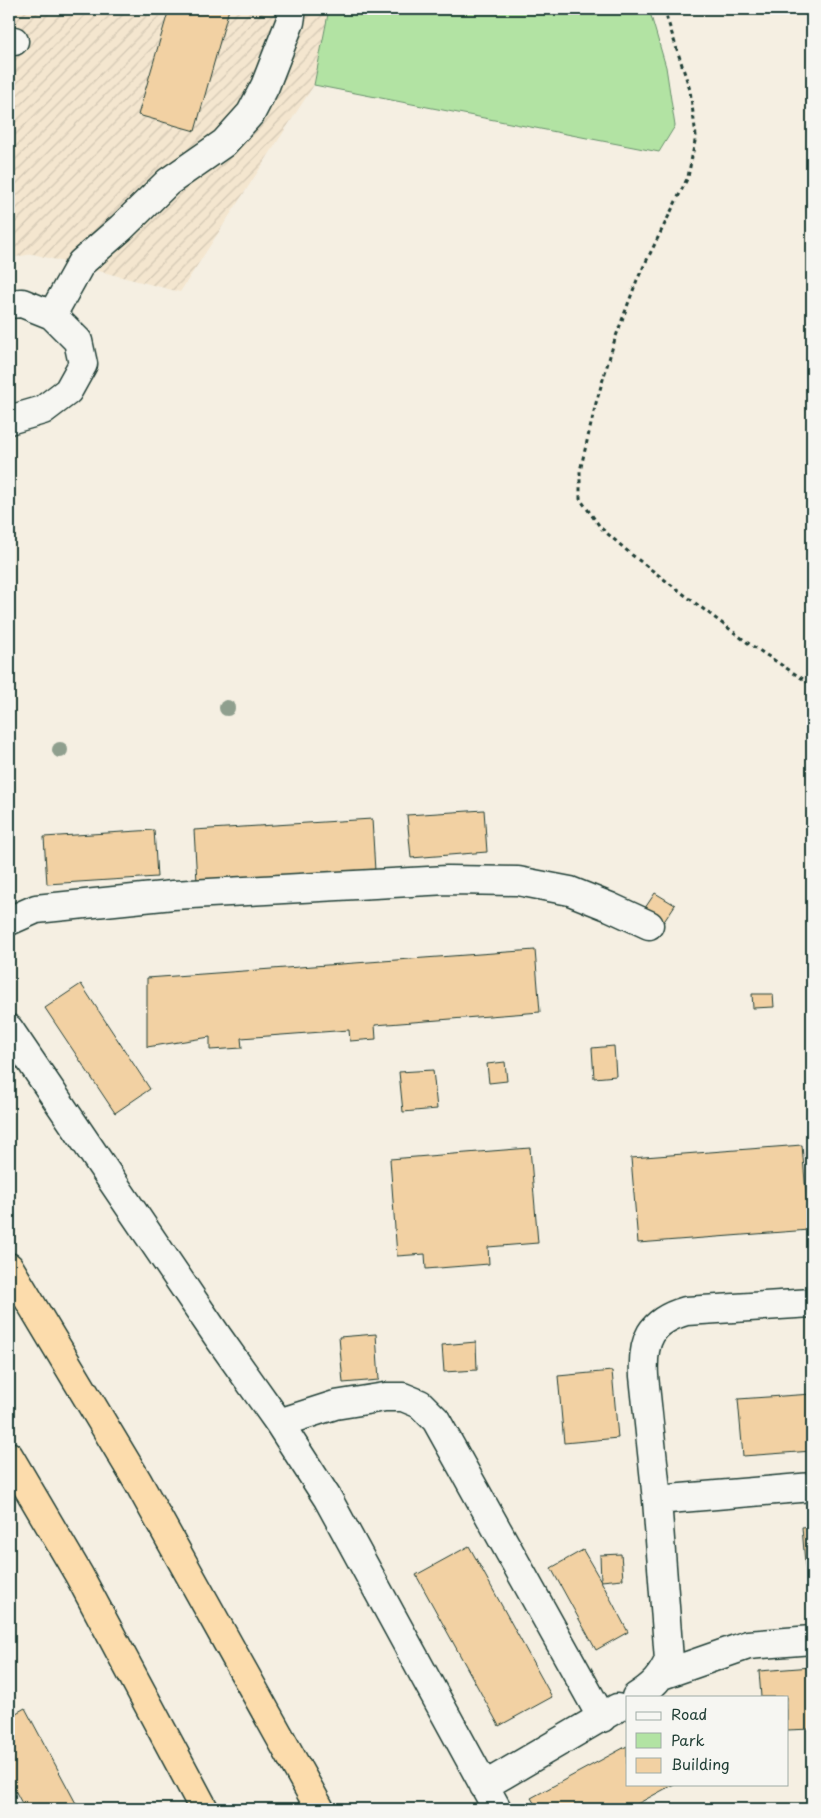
<svg xmlns="http://www.w3.org/2000/svg" width="821" height="1818" viewBox="0 0 821 1818" font-family="'Playpen Sans',sans-serif">
  <style>
    .industrial { fill: url(#industrial-furrows) }
    .green { fill: #b2e3a3; stroke: #68906c }
    .building { fill: #f2d1a3; stroke: #1f3d34 }
    .lines { fill: none; stroke-linecap: round; stroke-linejoin: round }
    .minor-casing { stroke: #1f3d34; stroke-width: 31 }
    .highway-casing { stroke: #1f3d34; stroke-width: 31 }
    .path { stroke: #1f3d34; stroke-width: 3; stroke-dasharray: 4 4; stroke-linecap: butt }
    .minor { stroke: #f6f6f2; stroke-width: 28 }
    .highway { stroke: #fcdcac; stroke-width: 28 }
    .tree { fill: #8f9f8e }
  </style>
  <defs>
    <pattern id="industrial-furrows" width="10" height="10" patternUnits="userSpaceOnUse" patternTransform="scale(1.25)"><rect width="10" height="10" fill="#f4e6cf"/><path d="M-1 1l2-2M0 10L10 0M9 11l2-2" fill="none" stroke="#d1c6b2"/></pattern>
  </defs>
  <rect width="100%" height="100%" fill="#f5efe2"/>
  <filter id="ink" filterUnits="userSpaceOnUse"><feTurbulence type="fractalNoise" baseFrequency=".02" numOctaves="2"/><feDisplacementMap in="SourceGraphic" scale="10" xChannelSelector="R" yChannelSelector="G"/><feConvolveMatrix kernelMatrix="1 2 1 2 8 2 1 2 1" color-interpolation-filters="sRGB"/></filter>
  <g filter="url(#ink)">
    <path class="industrial" d="M9 9H329L314 85 180 292 33 254 9 258Z"/>
    <path class="green" d="M329 9H649L666 67 675 126 659 152 314 85Z"/>
    <path class="building" d="M169 9H229L195 131 138 115Z
      M484 810 487 852 411 858 407 815Z
      M372 819 375 871 197 882 194 830Z
      M154 830 157 877 47 884 44 837Z
      M655 893 675 905 663 923 643 911Z
      M535 950 540 1012 375 1025 376 1039 350 1041 349 1030 241 1038 242 1048 210 1050V1037L147 1047V978Z
      M81 984 150 1089 115 1113 45 1008Z
      M752 994H773L774 1007 753 1008Z
      M614 1046 616 1076 594 1078 592 1048Z
      M505 1062 507 1081 489 1083 487 1064Z
      M433 1070 437 1109 403 1112 399 1072Z
      M802 1145 809 1230 638 1243 631 1158Z
      M530 1148 538 1243 488 1247 489 1264 426 1269 425 1254 397 1256 390 1159Z
      M376 1334 379 1380 343 1383 339 1337Z
      M476 1342 477 1370 444 1372 442 1345Z
      M612 1371 618 1438 564 1443 558 1376Z
      M812 1394V1451L743 1456 738 1399Z
      M812 1526V1588H807L802 1527Z
      M469 1546 552 1697 499 1726 416 1575Z
      M583 1550 601 1581 628 1632 596 1650 551 1568Z
      M621 1554 623 1579 601 1581 600 1555Z
      M812 1667V1729L787 1730V1697H761L759 1671Z
      M25 1708 79 1809H25L9 1779V1717Z
      M627 1746V1784H674L628 1809H538L531 1798Z"/>
    <g class="lines">
      <g class="minor-casing">
        <path id="minor" d="M9 40 14 41
          M9 304 22 303 52 315 78 341 83 364 68 391 43 410 9 420
          M52 315 81 263 121 228 168 182 224 143 251 113 265 86 290 22 292 9
          M9 921 36 909 173 895 447 880 518 881 570 891 610 907 649 925
          M9 1029 218 1337 279 1423 328 1499 497 1809
          M279 1423 335 1405 385 1397H403L420 1404 436 1420 602 1718
          M657 1500 812 1487
          M662 1675 748 1645 812 1640
          M636 1697C653 1686 661 1678 669 1660L657 1500 644 1376C642 1340 650 1321 686 1311L812 1303
          M484 1786 617 1708"/>
      </g>
      <g class="highway-casing">
        <path id="highway" d="M9 1267 138 1482 320 1809
          M9 1456 79 1575 204 1809"/>
      </g>
      <path class="path" d="M664 9 690 90 696 136 688 177 637 280 615 339 596 403 580 471V499L601 528 632 555 748 643 812 685"/>
      <use href="#minor" class="minor"/>
      <use href="#highway" class="highway"/>
    </g>
    <g class="tree">
      <circle cx="227" cy="708" r="8"/>
      <circle cx="60" cy="750" r="8"/>
    </g>
  </g>
  <rect width="821" height="1818" fill="none" stroke="#f6f6f2" stroke-width="30"/>
  <rect x="15" y="15" width="791" height="1788" fill="none" stroke="#1f3d34" stroke-width="2" filter="url(#ink)"/>
  <rect x="626" y="1696" width="162" height="90" fill="#f6f6f2" stroke="#a0aca6"/>
  <rect x="636" y="1712" width="25" height="8" fill="#f6f6f2" stroke="#a0aca6"/>
  <text x="671" y="1720" font-size="15" fill="#1f3d34">Road</text>
  <rect x="636" y="1733" width="25" height="15" fill="#b2e3a3" stroke="#a0aca6"/>
  <text x="671" y="1746" font-size="15" fill="#1f3d34">Park</text>
  <rect x="636" y="1758" width="25" height="15" fill="#f2d1a3" stroke="#a0aca6"/>
  <text x="671" y="1770" font-size="15" fill="#1f3d34">Building</text>
</svg>
